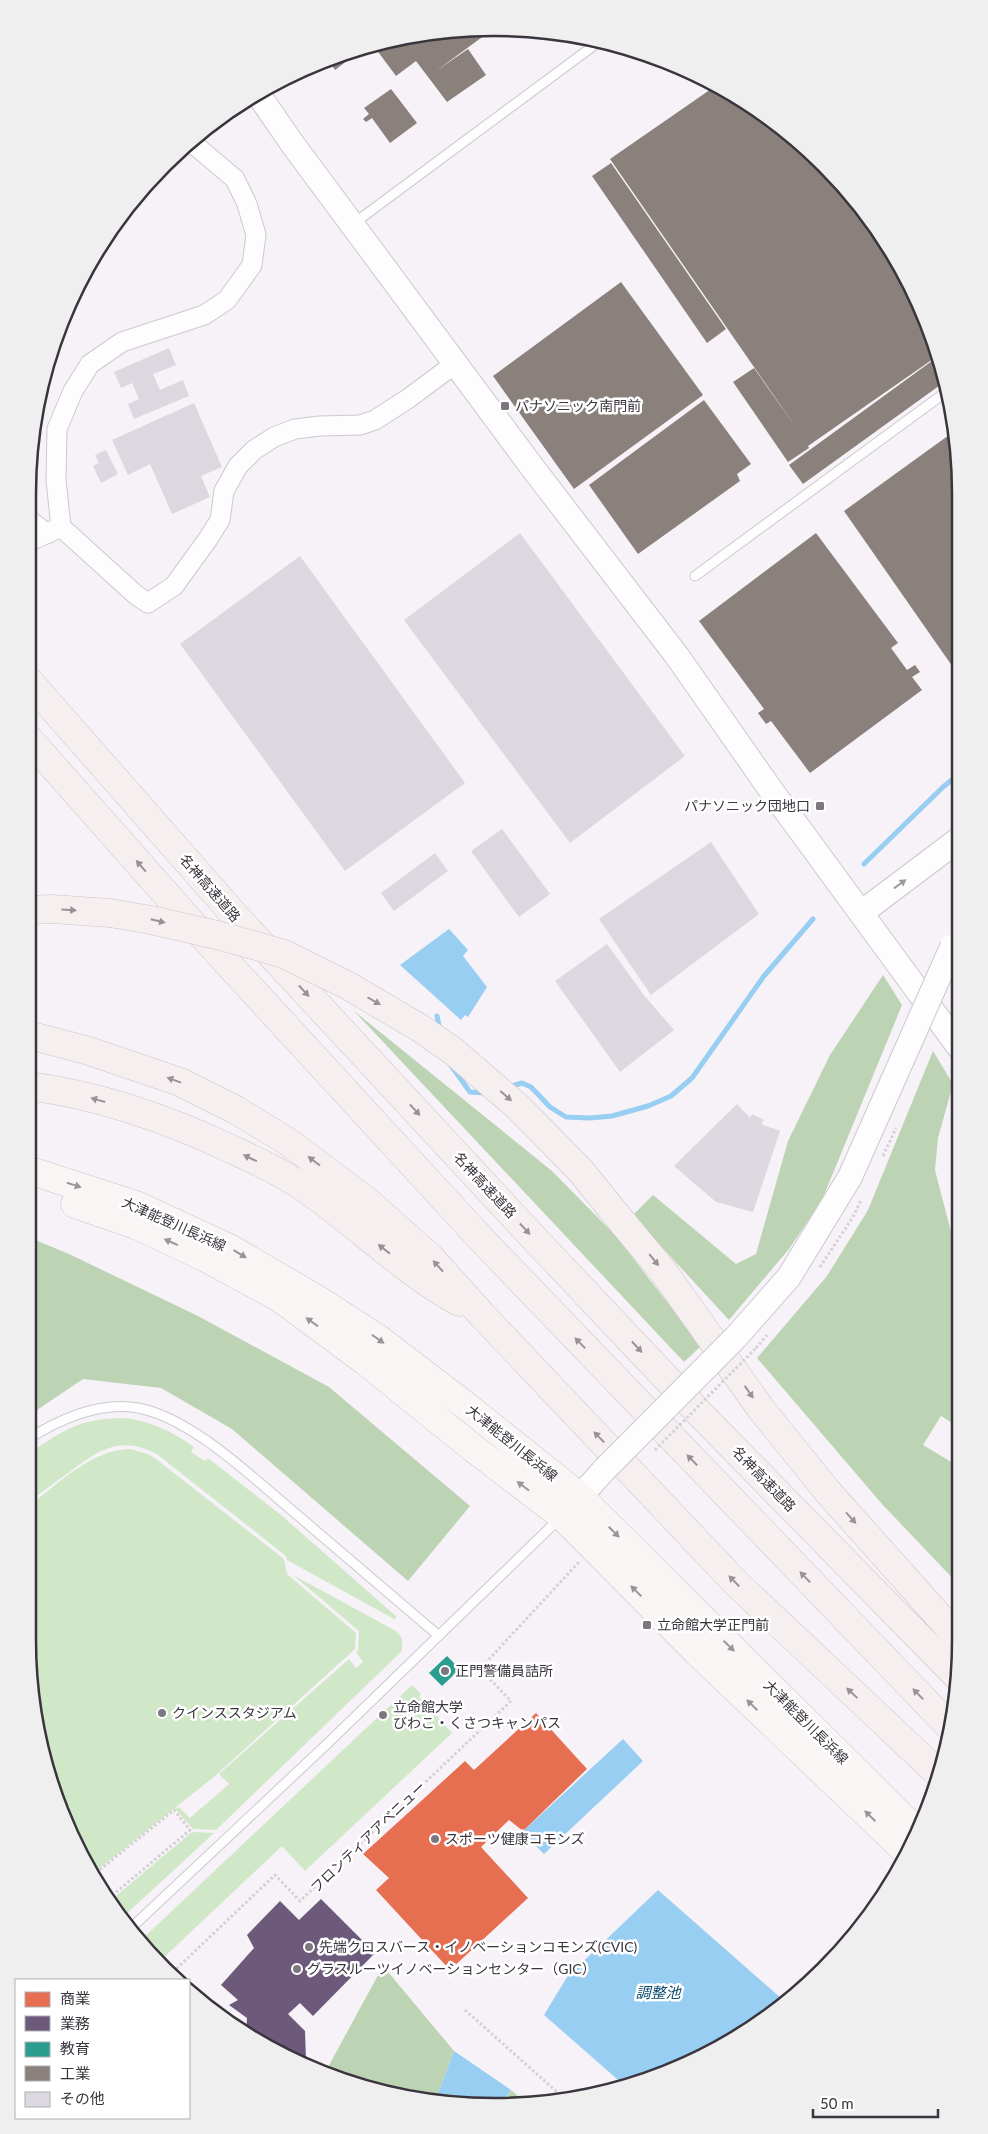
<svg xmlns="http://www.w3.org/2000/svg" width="988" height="2134" viewBox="0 0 988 2134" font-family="Lato,'Noto Sans JP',sans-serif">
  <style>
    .green { fill: #d0e8c8 }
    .forest { fill: #bcd4b3 }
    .water { fill: #97cef2 }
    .shops { fill: #e76f51 }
    .offices { fill: #6d597a }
    .schools { fill: #2a9d8f }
    .industry { fill: #8a817c }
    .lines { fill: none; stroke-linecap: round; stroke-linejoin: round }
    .stream { stroke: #97cef2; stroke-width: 5 }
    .building { fill: #ddd8e0 }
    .service-casing { stroke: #ccc8cf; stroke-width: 11 }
    .minor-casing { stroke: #ccc8cf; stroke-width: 21 }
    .tertiary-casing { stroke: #ccc8cf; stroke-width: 26 }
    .primary-casing { stroke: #cdc4c6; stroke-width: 29 }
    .motorway-casing { stroke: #cdc4c6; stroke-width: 29 }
    .path { stroke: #d3d1d4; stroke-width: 3; stroke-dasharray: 2.5 2.5; stroke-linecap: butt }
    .service { stroke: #fefdfe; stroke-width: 9 }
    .minor { stroke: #fefdfe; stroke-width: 19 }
    .tertiary { stroke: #fefdfe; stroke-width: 24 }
    .primary { stroke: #f9f5f5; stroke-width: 28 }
    .motorway { stroke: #f6eff0; stroke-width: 28 }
    .tertiary-bridge-casing { stroke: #ccc8cf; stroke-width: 26; stroke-linecap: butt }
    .motorway-bridge-casing { stroke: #cdc4c6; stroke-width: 29; stroke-linecap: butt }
    .path-bridge { stroke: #d3d1d4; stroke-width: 3; stroke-dasharray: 2.5 2.5; stroke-linecap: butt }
    .tertiary-bridge { stroke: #fefdfe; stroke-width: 24 }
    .motorway-bridge { stroke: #f6eff0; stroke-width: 28 }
    .oneway { fill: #989296 }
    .oneway2 { fill: #9c989e }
    .oneway3 { fill: #9a9499 }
    .poi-dot { fill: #7c767e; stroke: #fff; stroke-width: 2 }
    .labels { text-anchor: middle; stroke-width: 5; stroke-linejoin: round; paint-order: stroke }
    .poi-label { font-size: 14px; fill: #3a343d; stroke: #fff; text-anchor: start }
    .street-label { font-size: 14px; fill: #3a343d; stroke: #fff }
    .water-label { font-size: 15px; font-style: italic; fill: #094c6c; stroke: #fff }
    .rim { fill: none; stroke: #3a343d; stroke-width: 2.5 }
  </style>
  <rect width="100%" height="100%" fill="#f6f2f8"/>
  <path class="green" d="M125 1418C151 1421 173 1432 194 1447L191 1452 205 1461 208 1458 281 1515 397 1617 394 1619 287 1560 286 1556 158 1455C122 1435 100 1449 71 1471 56 1481 42 1492 28 1503V1454C66 1429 77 1419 125 1418Z
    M130 1449 148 1454 156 1459 284 1559 287 1574 356 1633 355 1649 215 1776 91 1875 52 1790 28 1640V1507C56 1485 93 1449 130 1449Z
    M293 1575 396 1631 402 1638V1651L216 1830 193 1829 175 1809 179 1807 190 1818 229 1784 219 1774 349 1659 356 1668 363 1662 356 1652 358 1650 359 1631Z
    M412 1685 421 1694 419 1697 452 1733 305 1871 282 1846 160 1961 139 1942Z
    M192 1832 214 1833 122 1918 110 1901Z"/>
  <path class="forest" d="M883 975 902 1005 822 1200 789 1249 729 1320 647 1231 634 1214 653 1195 736 1264 756 1254 788 1141 830 1055Z
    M354 1011 552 1171 616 1236 701 1346 684 1362Z
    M933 1051 953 1084 938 1138 935 1170 951 1232 959 1240 960 1428 941 1416 923 1445 953 1463 960 1451V1586L882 1504 757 1358 827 1276 868 1210Z
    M28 1237 69 1254 198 1316 329 1387 470 1506 408 1581 232 1429 161 1388 83 1379 28 1416Z
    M383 1966 454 2051 436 2099 403 2098 327 2069Z
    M511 2090 524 2101H503Z"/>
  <path class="water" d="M449 929 468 950 463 956 487 987 468 1017 465 1015 461 1020 400 965Z
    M623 1739 643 1761 544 1854 522 1832Z
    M658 1890 782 1999 727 2044 644 2082 625 2086 544 2015 567 1977Z
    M454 2051 511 2090 503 2101 436 2099Z"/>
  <path class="shops" d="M536 1713 587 1769 523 1831 509 1820 481 1847 528 1898 450 1970 376 1890 389 1878 363 1854 465 1761 474 1770Z"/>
  <path class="offices" d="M321 1899 375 1953 313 2016 300 2003 288 2014 305 2031 306 2061 261 2044 246 2032 247 2018 229 2005 238 2000 221 1985 254 1948 247 1935 280 1901 299 1920Z"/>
  <path class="schools" d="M447 1656 460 1669 442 1686 429 1673Z"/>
  <path class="industry" d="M486 28 489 32 436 71 468 49 486 75 447 102 416 61 396 76 373 45 403 37Z
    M359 50 360 51 335 70 328 59Z
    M714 87 778 124 864 210 925 315 936 357 808 446 809 448 788 462 733 382 754 368 799 432 610 159Z
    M391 89 417 123 390 143 372 118 366 122 363 119 369 114 364 108Z
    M611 163 726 329 707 343 592 176Z
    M621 282 703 395 574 489 493 376Z
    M936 358 943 383 803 484 789 465Z
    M704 400 751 464 737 474 740 481 638 554 589 485Z
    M956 430V433L957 673 844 511Z
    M816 533 898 643 891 648 907 670 915 665 920 672 912 677 922 690 810 773 771 721 766 724 758 713 764 709 699 621Z"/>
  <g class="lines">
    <path class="stream" d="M864 864 943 787 958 775
      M437 1016 440 1030
      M447 1060 470 1092 487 1093
      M509 1087 522 1083 531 1087 550 1107 566 1117 590 1118 612 1116 648 1106 671 1096 692 1078 764 976 813 919"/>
  </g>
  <path class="building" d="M169 348 176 365 153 374 160 390 183 380 189 396 134 419 128 404 139 399 132 383 121 388 114 372Z
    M194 403 222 467 201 476 210 497 172 514 150 464 128 475 112 440Z
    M106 450 118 474 101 483 93 466 99 463 95 455Z
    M520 533 685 756 570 843 404 620Z
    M300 556 465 783 345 871 180 644Z
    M502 829 550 894 519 917 471 851Z
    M711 842 759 914 651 995 599 919Z
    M435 853 448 871 394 911 381 893Z
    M607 944 643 994 674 1030 620 1072 555 981Z
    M737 1104 750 1118 752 1114 764 1120 761 1124 780 1131 753 1212 716 1202 674 1166Z
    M959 1196V1216L954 1212V1206L956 1204 953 1202Z"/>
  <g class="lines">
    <g class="service-casing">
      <path id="service" d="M353 224 600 41
        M695 576 946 392
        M28 1439C60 1419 99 1401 138 1408 192 1418 253 1478 295 1513 343 1554 391 1595 439 1636
        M130 1929 327 1744 560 1518"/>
    </g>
    <g class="minor-casing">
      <path id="minor" d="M189 143 197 147 235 179 247 204 256 235 252 265 227 300 204 315 122 342 90 364 73 391 57 429 56 480 61 527 136 595 148 603 174 586 208 539 220 520 224 491 238 466 254 450 274 437 295 429 320 426 360 425 375 420 409 398 456 363
        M28 519 47 534
        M28 542 61 527"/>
    </g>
    <g class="tertiary-casing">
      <path id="tertiary" d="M258 94 291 142 532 467 677 656 773 793 959 1047
        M861 913 958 840
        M736 1337 789 1277 850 1177 902 1060
        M567 1511 604 1470"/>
    </g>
    <g class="primary-casing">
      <path id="primary" d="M28 1170 136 1205 231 1249 320 1301 380 1340 465 1405 580 1497 917 1832
        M75 1204 136 1225 204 1257 280 1298 365 1361 473 1448 562 1516 696 1651 905 1850"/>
    </g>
    <g class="motorway-casing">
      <path id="motorway" d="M28 680 238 919 531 1235 702 1416 957 1676
        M28 738 220 955 483 1241 952 1729
        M28 910 52 909 110 913
        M28 1035 86 1050 180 1082 236 1110 290 1143 367 1201 431 1258 482 1315 736 1583 939 1774
        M28 1086C99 1095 168 1119 233 1150 260 1162 289 1176 313 1194 362 1229 406 1273 459 1302
        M623 1223 663 1271 761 1409 828 1492 960 1640"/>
    </g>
    <path class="path" d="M883 1156 896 1128
      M820 1267 853 1217 861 1200
      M756 1348 767 1335
      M92 1876 174 1810 190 1830 108 1899
      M173 1972 275 1875 300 1901 511 1701 480 1669 579 1562
      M465 2010 566 2100"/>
    <use href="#service" class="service"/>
    <use href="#minor" class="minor"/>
    <use href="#tertiary" class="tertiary"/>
    <use href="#primary" class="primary"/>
    <use href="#motorway" class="motorway"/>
    <g class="tertiary-bridge-casing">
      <path id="tertiary-bridge" d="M902 1060 952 947
        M604 1470 736 1337"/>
    </g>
    <g class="motorway-bridge-casing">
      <path id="motorway-bridge" d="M110 913 151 920 221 936 284 954 347 985 420 1028 453 1051 518 1107 580 1170 623 1223"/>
    </g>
    <path class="path-bridge" d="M655 1450 756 1348"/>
    <use href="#tertiary-bridge" class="tertiary-bridge"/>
    <use href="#motorway-bridge" class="motorway-bridge"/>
  </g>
  <defs><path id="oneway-solid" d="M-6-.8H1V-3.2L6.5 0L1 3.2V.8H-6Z" transform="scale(1.25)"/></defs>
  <g class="oneway">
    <use href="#oneway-solid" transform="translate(141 866) rotate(-131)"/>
    <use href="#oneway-solid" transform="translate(69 910) rotate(4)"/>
    <use href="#oneway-solid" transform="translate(158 921) rotate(13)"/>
    <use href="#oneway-solid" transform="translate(304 991) rotate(47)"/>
    <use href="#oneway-solid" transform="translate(374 1001) rotate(30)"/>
    <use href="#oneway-solid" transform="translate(174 1080) rotate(-160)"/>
    <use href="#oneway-solid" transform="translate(506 1096) rotate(41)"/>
    <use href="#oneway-solid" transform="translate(98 1100) rotate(-164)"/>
    <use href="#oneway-solid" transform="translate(415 1110) rotate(47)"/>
    <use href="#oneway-solid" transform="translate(250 1158) rotate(-155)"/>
    <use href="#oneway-solid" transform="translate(314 1161) rotate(-143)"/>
    <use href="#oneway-solid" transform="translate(525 1229) rotate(47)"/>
    <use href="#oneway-solid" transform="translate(384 1249) rotate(-142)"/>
    <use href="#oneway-solid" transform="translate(654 1260) rotate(51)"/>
    <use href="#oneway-solid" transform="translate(438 1266) rotate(-132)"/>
    <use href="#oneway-solid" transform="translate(580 1343) rotate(-134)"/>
    <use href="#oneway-solid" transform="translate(637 1347) rotate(47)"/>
    <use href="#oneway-solid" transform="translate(749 1392) rotate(55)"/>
    <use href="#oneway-solid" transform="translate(599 1437) rotate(-134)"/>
    <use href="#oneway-solid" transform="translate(692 1460) rotate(-134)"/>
    <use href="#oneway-solid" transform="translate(851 1518) rotate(48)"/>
    <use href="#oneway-solid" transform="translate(805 1577) rotate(-134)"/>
    <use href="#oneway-solid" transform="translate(734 1581) rotate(-134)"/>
    <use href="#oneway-solid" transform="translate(852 1693) rotate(-137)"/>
    <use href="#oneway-solid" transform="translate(918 1694) rotate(-134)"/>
  </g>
  <use class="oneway2" href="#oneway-solid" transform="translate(900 884) rotate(-36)"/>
  <g class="oneway3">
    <use href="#oneway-solid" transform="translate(74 1185) rotate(18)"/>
    <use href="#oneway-solid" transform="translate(171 1242) rotate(-156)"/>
    <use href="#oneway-solid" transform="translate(240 1254) rotate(31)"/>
    <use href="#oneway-solid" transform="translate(312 1322) rotate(-144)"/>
    <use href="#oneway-solid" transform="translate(378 1339) rotate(35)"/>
    <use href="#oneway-solid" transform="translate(523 1486) rotate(-143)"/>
    <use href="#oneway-solid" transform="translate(614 1532) rotate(45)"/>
    <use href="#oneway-solid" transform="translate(636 1591) rotate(-135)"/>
    <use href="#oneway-solid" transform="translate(729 1646) rotate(44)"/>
    <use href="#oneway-solid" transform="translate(752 1705) rotate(-136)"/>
    <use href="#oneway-solid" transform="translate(870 1816) rotate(-136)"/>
  </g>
  <g class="poi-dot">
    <rect x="500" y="401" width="10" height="10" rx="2.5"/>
    <rect x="815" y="801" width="10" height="10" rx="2.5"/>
    <rect x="642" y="1620" width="10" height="10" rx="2.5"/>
    <circle cx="445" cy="1671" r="5"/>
    <circle cx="162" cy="1713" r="5"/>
    <circle cx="383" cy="1715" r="5"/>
    <circle cx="435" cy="1839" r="5"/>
    <circle cx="309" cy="1947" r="5"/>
    <circle cx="297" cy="1969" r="5"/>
  </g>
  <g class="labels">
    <g class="poi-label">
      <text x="515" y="411">パナソニック南門前</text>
      <text x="810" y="811" text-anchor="end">パナソニック団地口</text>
      <text x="657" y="1630">立命館大学正門前</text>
      <text x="455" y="1676">正門警備員詰所</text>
      <text x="393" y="1712">立命館大学<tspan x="393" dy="16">びわこ・くさつキャンパス</tspan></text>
      <text x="172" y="1718">クインススタジアム</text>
      <text x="445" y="1844">スポーツ健康コモンズ</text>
      <text x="319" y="1952">先端クロスバース・イノベーションコモンズ(CVIC)</text>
      <text x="307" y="1974">グラスルーツイノベーションセンター（GIC）</text>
    </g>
    <g class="street-label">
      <text transform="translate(210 888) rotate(49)" y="5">名神高速道路</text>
      <text transform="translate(485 1185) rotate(47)" y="5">名神高速道路</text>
      <text transform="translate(174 1224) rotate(24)" y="5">大津能登川長浜線</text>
      <text transform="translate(512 1443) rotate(39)" y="5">大津能登川長浜線</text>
      <text transform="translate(764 1479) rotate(46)" y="5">名神高速道路</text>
      <text transform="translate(806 1722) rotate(45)" y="5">大津能登川長浜線</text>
      <text transform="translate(368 1837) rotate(-44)" y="5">フロンティアアベニュー</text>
    </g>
    <g class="water-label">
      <text x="658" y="1998">調整池</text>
    </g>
  </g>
  <path d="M0 0H988V2134H0ZM494 36H494A458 458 0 0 1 952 494V1640A458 458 0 0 1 494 2098H494A458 458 0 0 1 36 1640V494A458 458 0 0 1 494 36Z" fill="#efefef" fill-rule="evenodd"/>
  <path class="rim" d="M494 36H494A458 458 0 0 1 952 494V1640A458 458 0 0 1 494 2098H494A458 458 0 0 1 36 1640V494A458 458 0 0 1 494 36Z"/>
  <rect x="15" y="1979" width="175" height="140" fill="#ffffff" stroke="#b0aeb1"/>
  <rect x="25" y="1992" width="25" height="15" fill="#e76f51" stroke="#b0aeb1"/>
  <text x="60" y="2004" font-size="15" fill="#3a343d">商業</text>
  <rect x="25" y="2016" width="25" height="15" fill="#6d597a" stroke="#b0aeb1"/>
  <text x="60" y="2029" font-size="15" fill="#3a343d">業務</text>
  <rect x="25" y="2042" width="25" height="15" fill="#2a9d8f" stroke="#b0aeb1"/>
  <text x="60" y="2054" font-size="15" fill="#3a343d">教育</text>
  <rect x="25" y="2066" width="25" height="15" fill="#8a817c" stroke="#b0aeb1"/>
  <text x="60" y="2079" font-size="15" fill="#3a343d">工業</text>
  <rect x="25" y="2092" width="25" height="15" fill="#ddd8e0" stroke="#b0aeb1"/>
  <text x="60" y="2104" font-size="15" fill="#3a343d">その他</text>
  <path d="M813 2109v8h125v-8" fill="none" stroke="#3a343d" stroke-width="2.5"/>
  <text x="820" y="2109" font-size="15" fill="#3a343d" stroke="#ffffff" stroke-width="4" paint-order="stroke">50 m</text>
</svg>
